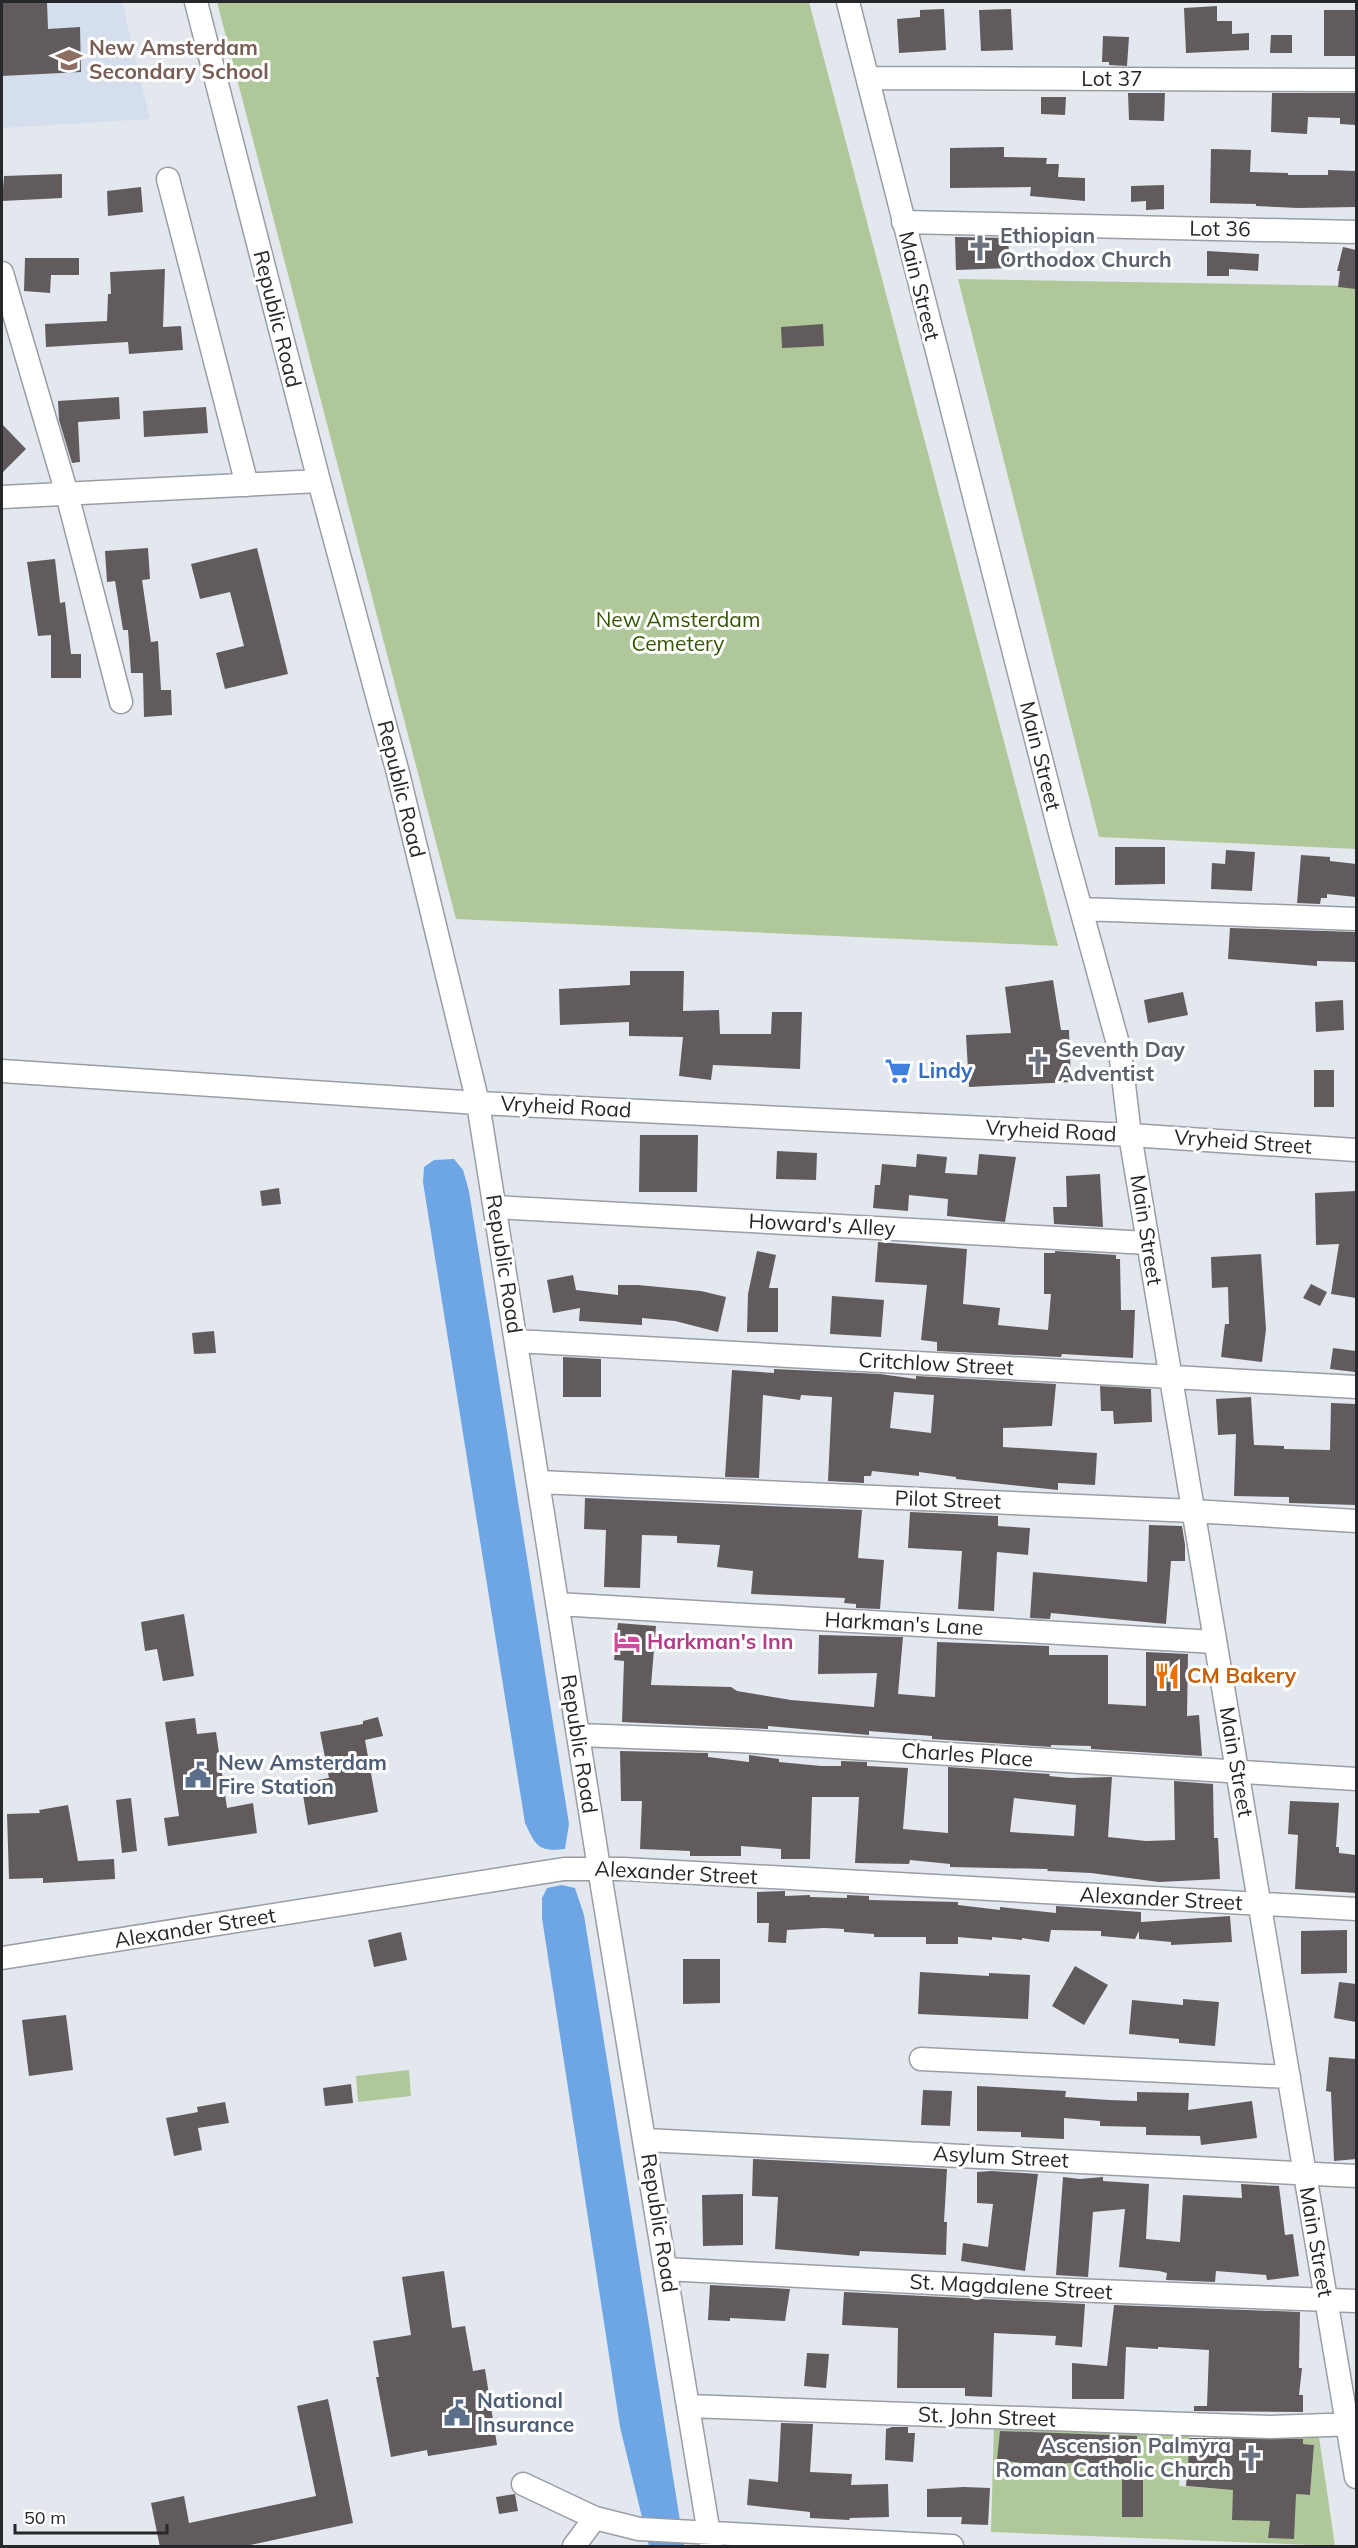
<svg xmlns="http://www.w3.org/2000/svg" width="1358" height="2548" viewBox="0 0 1358 2548" font-family="Mulish,sans-serif">
  <style>
    .built { fill: #d5deec }
    .green { fill: #b0c899; fill-rule: evenodd }
    .water { fill: #6ea5e5 }
    .building { fill: #625b5e; fill-rule: evenodd }
    .lines { fill: none; stroke-linecap: round; stroke-linejoin: round }
    .minor-casing { stroke: #999da4; stroke-width: 25 }
    .minor { stroke: #fff; stroke-width: 22 }
    .labels { text-anchor: middle; stroke-width: 6; stroke-linejoin: round; paint-order: stroke }
    .education-label { font-size: 21px; font-weight: bold; fill: #785e54; stroke: #fff; text-anchor: start }
    .street-label { font-size: 21px; fill: #26272a; stroke: #fff }
    .worship-label { font-size: 21px; font-weight: bold; fill: #5b616d; stroke: #fff; text-anchor: start }
    .park-label { font-size: 21px; fill: #355500; stroke: #fff }
    .shop-label { font-size: 21px; font-weight: bold; fill: #366cbe; stroke: #fff; text-anchor: start }
    .hotel-label { font-size: 21px; font-weight: bold; fill: #b23c85; stroke: #fff; text-anchor: start }
    .food-label { font-size: 21px; font-weight: bold; fill: #c56008; stroke: #fff; text-anchor: start }
    .service-label { font-size: 21px; font-weight: bold; fill: #4e5e75; stroke: #fff; text-anchor: start }
  </style>
  <rect width="100%" height="100%" fill="#e3e8ef"/>
  <path class="built" d="M2 2H122L150 119 2 128Z"/>
  <path class="green" d="M217 2H809L1058 946 456 919Z
    M958 279 1356 286V849L1099 837Z
    M409 2070 411 2096 358 2102 356 2076Z
    M994 2424 1319 2437 1335 2546 991 2532ZM1190 2436 1314 2445 1310 2495 1179 2486 1180 2471H1187Z"/>
  <path class="water" d="M454 1159 463 1170 469 1191 569 1824 565 1849C538 1852 536 1846 525 1823L423 1182 424 1167 434 1160Z
    M562 1885 575 1888 584 1915 684 2546H649L620 2427 542 1918V1898L547 1888Z"/>
  <path class="building" d="M2 2H47L48 29 80 27 81 72 2 76Z
    M1217 6V21H1232V34L1249 33V50L1186 53 1184 8Z
    M944 9 946 50 899 53 897 19 920 17V10Z
    M1011 9 1013 50 981 51 979 10Z
    M1324 10H1356V56H1324Z
    M1271 35H1292V53H1270Z
    M1103 36 1129 37 1127 66 1109 65V62H1102Z
    M1128 93H1165L1164 121 1129 120Z
    M1272 93H1356V125L1340 124V118L1308 117 1307 134 1271 132Z
    M1041 97H1066L1065 115 1041 114Z
    M1004 147V157L1047 158 1046 164H1059L1058 177 1085 178V201L1030 196 1031 187 950 188V148Z
    M1211 149 1251 150 1250 172 1288 173V175H1328V170L1356 171V207L1298 208 1256 206V204L1210 203Z
    M62 174V198L2 201 4 176Z
    M1164 185V209L1146 210V201L1131 202V186Z
    M141 187 143 212 108 216 107 191Z
    M955 237 1008 238 1010 268 956 270Z
    M1343 247 1356 250V289L1338 287 1340 271H1337Z
    M1207 251 1259 254 1258 271 1229 269V276H1207Z
    M25 258H79V275H51L50 293 24 291Z
    M165 269 163 327 181 326 183 350 129 354 128 342 46 347 45 324 107 321 108 294H111L110 272Z
    M823 324 824 346 782 348 781 327Z
    M119 397 120 419 78 422 80 462 72 463 59 420 58 401Z
    M206 407 208 433 144 437 143 411Z
    M2 424 26 449 2 473Z
    M148 548 150 579 142 580 151 642 158 641 161 690H171L172 715 144 717 143 673H131L128 630H123L115 581 107 582 105 551Z
    M257 548 288 674 225 689 216 653 244 646 230 592 200 599 191 564Z
    M55 559 60 603 65 602 71 654H81V678H51V635L38 636 27 562Z
    M1115 847H1165V884L1115 885Z
    M1226 850 1255 852 1252 891 1211 889 1212 863 1225 864Z
    M1301 855 1330 857V861L1356 864V897L1327 894V898H1321L1320 904 1297 903Z
    M1230 928 1356 932V962L1317 961V966L1228 959Z
    M630 971H684L683 1011 719 1010 720 1034H771L772 1012H802L800 1069 713 1065 711 1080 679 1076 683 1037 629 1036V1022L560 1025 559 989 630 985Z
    M1053 980 1061 1030H1069L1071 1082 969 1087 966 1035 1011 1033 1005 987Z
    M1183 992 1188 1015 1148 1023 1144 1000Z
    M1343 1000 1344 1030 1316 1032 1315 1002Z
    M1314 1070H1334V1107H1314Z
    M640 1135H698L697 1192H639Z
    M777 1151 817 1153 816 1180 776 1179Z
    M917 1154 947 1157 945 1173 977 1175 979 1154 1016 1157 1005 1222 947 1216 948 1199 909 1195 908 1211 873 1208 875 1185H880L882 1164 916 1167Z
    M1100 1174 1103 1227 1054 1224 1053 1207H1067L1066 1176Z
    M279 1188 281 1204 262 1206 260 1191Z
    M1356 1191V1298L1331 1294 1339 1244 1316 1245 1315 1193Z
    M878 1242 967 1249 963 1304 1000 1308 998 1325 1048 1330 1051 1294H1044V1253H1055V1251L1116 1255V1259H1120L1121 1310H1135L1133 1358 1062 1354 1061 1357 937 1351V1342L921 1340 927 1285 875 1282Z
    M757 1251 776 1255 769 1288H778V1332H747L748 1294Z
    M1261 1254 1266 1329 1262 1362 1221 1357 1225 1324H1229L1228 1287 1212 1288 1211 1257Z
    M573 1275 576 1290 618 1295V1285H638L701 1291 726 1297 718 1332 675 1321 642 1318V1325L579 1321 580 1308 553 1313 547 1280Z
    M1311 1284 1327 1292 1320 1306 1303 1298Z
    M832 1296 884 1300 881 1337 830 1334Z
    M214 1331 216 1353 194 1354 192 1333Z
    M1333 1348 1356 1351 1355 1372 1330 1369Z
    M563 1357 601 1359V1397H563Z
    M774 1369 880 1374 916 1379V1376L1056 1384 1052 1426 1003 1428V1447L1097 1453 1095 1485 1058 1483V1490L956 1479V1477L919 1472V1476L872 1471 871 1476H864V1483L828 1481 832 1397 801 1395 800 1400 763 1395 759 1478 725 1477 732 1370 774 1373ZM894 1392 934 1395 931 1433 890 1428Z
    M1100 1386 1151 1389 1152 1422 1114 1424 1113 1411H1101Z
    M1251 1397 1254 1445 1284 1446V1449L1330 1450 1331 1403 1356 1404V1505L1289 1503V1497L1234 1496 1236 1434 1218 1435 1216 1399Z
    M585 1498 862 1510 858 1558 884 1560 880 1609 856 1608V1604L844 1603 845 1598 751 1594 753 1571 717 1567 720 1545 677 1543V1536L642 1535 640 1588 604 1587 606 1530 584 1529Z
    M910 1512 998 1516V1526L1030 1528 1028 1555 997 1552 994 1611 958 1609 962 1551 908 1548Z
    M1149 1525 1182 1526 1185 1545V1561H1171L1166 1624 1051 1613 1050 1619 1030 1618 1033 1572 1147 1582Z
    M184 1614 194 1676 163 1681 157 1649 145 1651 141 1622Z
    M618 1623 656 1626 651 1685 731 1687 737 1691 791 1700 874 1707 877 1673 818 1674 819 1635 903 1637 898 1694 935 1697 937 1642 1049 1646V1655H1108V1704L1146 1706V1652L1188 1654 1187 1716 1199 1715 1202 1756 1091 1749V1746L1051 1745V1747L932 1739V1736L869 1731V1735L768 1726V1729L622 1722 624 1661 614 1660Z
    M378 1717 383 1736 365 1740 378 1812 308 1825 301 1783 329 1778 320 1732 363 1724V1721Z
    M195 1718 197 1734 216 1732 227 1808 253 1803 257 1833 168 1846 164 1818 179 1816 165 1722Z
    M620 1751 708 1753V1757L749 1762V1755L779 1759V1762L821 1766H841V1761L867 1762V1766L908 1768 903 1829 948 1833V1767L1050 1774 1049 1776 1070 1778 1112 1777 1108 1837 1146 1841 1175 1840 1174 1781 1213 1784 1214 1838H1218L1220 1879 1159 1882 1091 1873 1047 1871 1048 1869 950 1867V1864L910 1860 909 1864 855 1863 859 1797H812L810 1859H781V1849L741 1846V1856H690V1851L640 1849 642 1801H621ZM1014 1798 1076 1805 1074 1836 1010 1832Z
    M131 1798 137 1851 122 1853 116 1800Z
    M1290 1801 1339 1803 1336 1847H1339V1853L1356 1855V1893L1295 1889 1298 1835 1288 1834Z
    M68 1805 78 1861 114 1859 115 1879 43 1883V1878L9 1879 7 1814 40 1813 39 1810Z
    M785 1891V1896L810 1895V1897L847 1898V1895L869 1896V1900L958 1902V1905L1000 1910V1907L1056 1913V1906L1141 1912V1922L1230 1916 1232 1942 1171 1945V1942L1139 1939V1931L1135 1939 1101 1936V1931L1051 1930 1049 1942 1022 1938V1940L992 1937V1940L958 1937V1944H926V1937H874V1934L844 1932V1929L824 1928 787 1930 786 1943 768 1942 769 1923H757V1892Z
    M1347 1930V1973L1301 1974V1931Z
    M401 1932 407 1960 374 1967 368 1940Z
    M683 1959H720V2003L683 2004Z
    M1075 1966 1108 1985 1084 2025 1052 2006Z
    M920 1972 989 1976V1973L1030 1975 1028 2019 918 2014Z
    M1339 1982 1356 1984V2022L1334 2018Z
    M1183 1999 1219 2002 1215 2046 1179 2043V2039L1129 2034 1132 2000 1183 2005Z
    M66 2015 73 2070 29 2076 22 2020Z
    M1329 2057 1356 2059V2159L1334 2161 1331 2092 1326 2091Z
    M351 2084 353 2103 325 2106 323 2088Z
    M977 2086 1066 2091 1065 2097 1109 2100 1137 2101V2092L1189 2093 1188 2110 1252 2101 1257 2138 1201 2145 1200 2136 1146 2135V2127L1100 2126V2121L1064 2118V2139L1021 2137V2132L977 2131Z
    M923 2090 952 2091 950 2126 921 2125Z
    M225 2102 229 2123 198 2128 202 2150 174 2156 166 2118 198 2112 197 2107Z
    M753 2159 947 2169 944 2222H947L946 2255 860 2251 859 2256 775 2249 778 2197 752 2196Z
    M991 2171 1038 2174 1025 2271 961 2261 963 2243 988 2247 993 2204 977 2203V2172Z
    M1063 2177 1080 2179 1103 2177V2181L1149 2184 1146 2239 1180 2242 1183 2195 1242 2198 1241 2184 1279 2186 1285 2235 1293 2234 1299 2276 1267 2280 1266 2275 1216 2271 1215 2282 1166 2280 1167 2273 1159 2271 1119 2267 1125 2209 1093 2212 1088 2277 1056 2275Z
    M743 2194V2245L703 2246 702 2195Z
    M444 2271 452 2328 465 2326 473 2371 485 2369 497 2445 428 2456 427 2450 391 2457 376 2377H379L373 2341 411 2335 402 2277Z
    M710 2285 790 2289 785 2321 730 2318V2321L708 2320Z
    M844 2292 1085 2304 1082 2347 1055 2345 1056 2336 994 2333 992 2397 965 2396V2388H897L898 2328 842 2325Z
    M1114 2305 1300 2312 1299 2368H1302L1299 2395H1303V2412L1194 2411V2406H1207L1209 2350 1158 2347V2349L1126 2347 1124 2399H1072V2363L1107 2366Z
    M807 2353 829 2354 826 2388 804 2386Z
    M328 2399 353 2523 241 2547H160L151 2503 184 2496 189 2523 316 2496 297 2406Z
    M781 2423 813 2424 810 2472 852 2474 851 2485 888 2484 889 2517 850 2518 849 2520 810 2518V2512L747 2505 749 2479 778 2482Z
    M892 2427H908V2433H915L913 2462 885 2460 886 2429Z
    M1000 2431 1137 2436V2477H1143V2517H1122V2464L1066 2463V2468L997 2460Z
    M1190 2438 1303 2439V2444L1314 2445 1310 2495 1296 2494 1294 2539 1268 2538 1270 2521 1232 2520 1233 2490 1186 2486Z
    M964 2487 990 2488 988 2525 961 2524 962 2517H927V2489Z
    M515 2494 518 2511 499 2514 496 2497Z"/>
  <g class="lines">
    <g class="minor-casing">
      <path id="minor" d="M196 2 319 481 398 773 478 1103 599 1868 711 2546
        M848 2 1061 837 1120 1051 1130 1135 1356 2477
        M868 78 1356 80
        M168 179 247 485
        M903 222 1356 232
        M2 273 67 494 121 702
        M2 497 319 481
        M1082 909 1356 919
        M2 1071 478 1103 1130 1135 1356 1150
        M495 1207 1148 1243
        M516 1341 1356 1387
        M539 1482 1193 1511 1356 1521
        M557 1604 1215 1642
        M578 1735 740 1741 1356 1779
        M2 1958 564 1869H624L1356 1909
        M921 2059 1289 2077
        M645 2140 1356 2176
        M666 2269 1046 2289 1356 2301
        M688 2406 1270 2427 1356 2424
        M523 2484 595 2518 574 2546
        M595 2518 639 2529 952 2546"/>
    </g>
    <use href="#minor" class="minor"/>
  </g>
  <defs>
    <g id="school-bare" transform="scale(2.07)"><path d="M0-5L7-2L0 1L-7-2ZM-4 1L0 2.5L4 1V4Q0 6-4 4Z" fill="#8d6e63" stroke="#fff" stroke-width="2.5" paint-order="stroke"/></g>
    <g id="church-bare" transform="scale(2.07)"><path d="M-1.2-6h2.4v3.5h3.3v2.4h-3.3V6h-2.4V-.1h-3.3v-2.4h3.3Z" fill="#6b7280" stroke="#fff" stroke-width="2.5" paint-order="stroke"/></g>
    <g id="supermarket-bare" transform="scale(2.07)"><path d="M-6-5.5h2.5l.6 2H6L4.5 2H-2.5L-4.4-4H-6ZM-1.5 3.2a1.3 1.3 0 1 0 .1 0ZM3 3.2a1.3 1.3 0 1 0 .1 0Z" fill="#3f7fe0" stroke="#fff" stroke-width="2.5" paint-order="stroke"/></g>
    <g id="hotel-bare" transform="scale(2.07)"><path d="M-6-4.5h1.5V1H6V5H4.5V3h-9V5H-6ZM-4 0a1.8 1.8 0 1 1 3.6 0ZM.5 0V-2.5h3Q6-2.5 6 0Z" fill="#d1479c" stroke="#fff" stroke-width="2.5" paint-order="stroke"/></g>
    <g id="restaurant-bare" transform="scale(2.07)"><path d="M-5-6h1v4h1v-4h1v4h1v-4h1v5L-1.5 .5V6h-2V.5L-5-1ZM5-6V6H3V1.5H1.5Q1.5-4 5-6Z" fill="#e8710a" stroke="#fff" stroke-width="2.5" paint-order="stroke"/></g>
    <g id="civic-bare" transform="scale(2.07)"><path d="M-.6-6.5H3V-4.5H.6V-3L4-1V1h2V6H-6V1h2V-1L-.6-3ZM-1.2 2.5V6h2.4V2.5Z" fill="#5c6f8a" stroke="#fff" stroke-width="2.5" paint-order="stroke"/></g>
  </defs>
  <g fill-rule="evenodd">
    <use href="#school-bare" x="69" y="60"/>
    <use href="#church-bare" x="980" y="248"/>
    <use href="#church-bare" x="1038" y="1062"/>
    <use href="#supermarket-bare" x="898" y="1071"/>
    <use href="#hotel-bare" x="627" y="1642"/>
    <use href="#restaurant-bare" x="1167" y="1676"/>
    <use href="#civic-bare" x="198" y="1775"/>
    <use href="#civic-bare" x="457" y="2413"/>
    <use href="#church-bare" x="1251" y="2458"/>
  </g>
  <g class="labels">
    <g class="education-label">
      <text x="89" y="55">New Amsterdam<tspan x="89" dy="24">Secondary School</tspan></text>
    </g>
    <g class="street-label">
      <text x="1112" y="86">Lot 37</text>
      <text transform="translate(1220 229) rotate(1)" y="7">Lot 36</text>
      <text transform="translate(919 286) rotate(76)" y="7">Main Street</text>
      <text transform="translate(277 319) rotate(76)" y="7">Republic Road</text>
      <text transform="translate(1040 756) rotate(76)" y="7">Main Street</text>
      <text transform="translate(401 789) rotate(76)" y="7">Republic Road</text>
      <text transform="translate(566 1107) rotate(3)" y="7">Vryheid Road</text>
      <text transform="translate(1051 1131) rotate(3)" y="7">Vryheid Road</text>
      <text transform="translate(1243 1142) rotate(4)" y="7">Vryheid Street</text>
      <text transform="translate(822 1225) rotate(3)" y="7">Howard's Alley</text>
      <text transform="translate(1146 1230) rotate(81)" y="7">Main Street</text>
      <text transform="translate(504 1264) rotate(81)" y="7">Republic Road</text>
      <text transform="translate(936 1364) rotate(3)" y="7">Critchlow Street</text>
      <text transform="translate(948 1500) rotate(2)" y="7">Pilot Street</text>
      <text transform="translate(904 1624) rotate(3)" y="7">Harkman's Lane</text>
      <text transform="translate(579 1744) rotate(81)" y="7">Republic Road</text>
      <text transform="translate(967 1755) rotate(4)" y="7">Charles Place</text>
      <text transform="translate(1236 1762) rotate(80)" y="7">Main Street</text>
      <text transform="translate(676 1873) rotate(3)" y="7">Alexander Street</text>
      <text transform="translate(1161 1899) rotate(3)" y="7">Alexander Street</text>
      <text transform="translate(195 1928) rotate(-9)" y="7">Alexander Street</text>
      <text transform="translate(1001 2157) rotate(3)" y="7">Asylum Street</text>
      <text transform="translate(659 2223) rotate(81)" y="7">Republic Road</text>
      <text transform="translate(1316 2242) rotate(80)" y="7">Main Street</text>
      <text transform="translate(1011 2287) rotate(3)" y="7">St. Magdalene Street</text>
      <text transform="translate(987 2417) rotate(2)" y="7">St. John Street</text>
    </g>
    <g class="worship-label">
      <text x="1000" y="243">Ethiopian<tspan x="1000" dy="24">Orthodox Church</tspan></text>
      <text x="1058" y="1057">Seventh Day<tspan x="1058" dy="24">Adventist</tspan></text>
      <text x="1231" y="2453" text-anchor="end">Ascension Palmyra<tspan x="1231" dy="24">Roman Catholic Church</tspan></text>
    </g>
    <g class="park-label">
      <text x="678" y="627">New Amsterdam<tspan x="678" dy="24">Cemetery</tspan></text>
    </g>
    <g class="shop-label">
      <text x="918" y="1078">Lindy</text>
    </g>
    <g class="hotel-label">
      <text x="647" y="1649">Harkman's Inn</text>
    </g>
    <g class="food-label">
      <text x="1187" y="1683">CM Bakery</text>
    </g>
    <g class="service-label">
      <text x="218" y="1770">New Amsterdam<tspan x="218" dy="24">Fire Station</tspan></text>
      <text x="477" y="2408">National<tspan x="477" dy="24">Insurance</tspan></text>
    </g>
  </g>
  <rect width="1358" height="2548" fill="none" stroke="#26272a" stroke-width="6"/>
  <path d="M15 2524v9h152v-9" fill="none" stroke="#26272a" stroke-width="3"/>
  <text x="24" y="2524" font-size="18" fill="#26272a" stroke="#ffffff" stroke-width="4.5" paint-order="stroke">50 m</text>
</svg>
